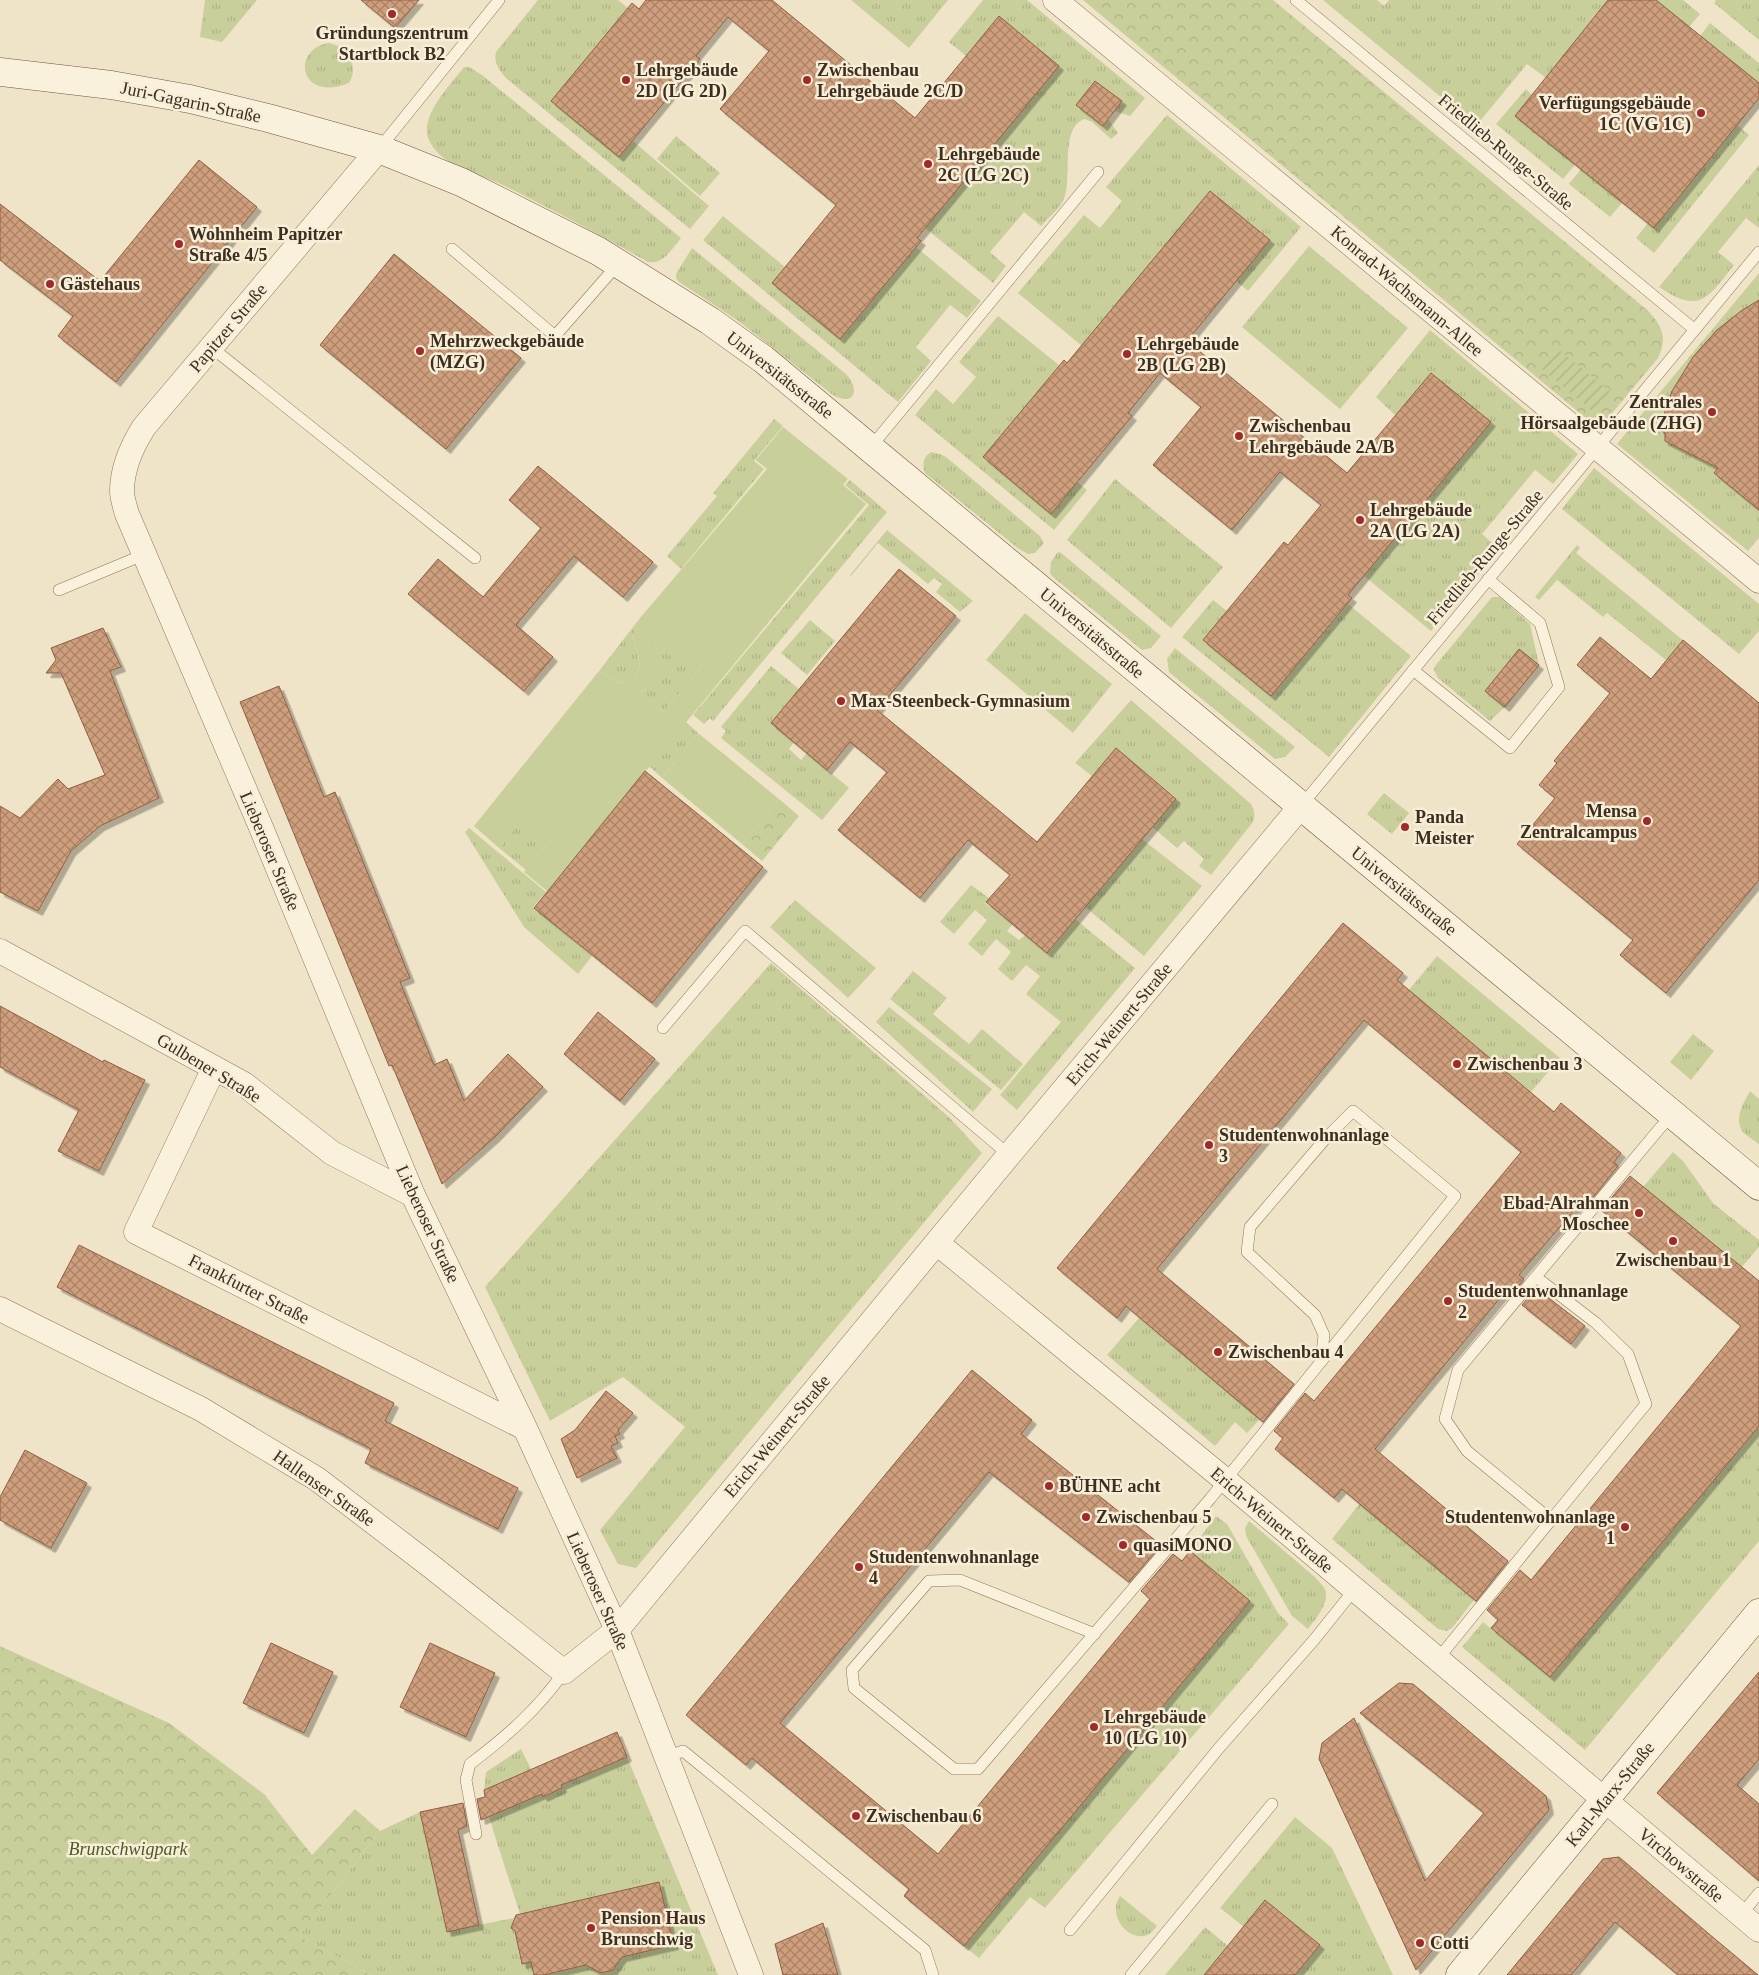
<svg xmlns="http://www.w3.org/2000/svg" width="1759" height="1975" viewBox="0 0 1759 1975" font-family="'Times New Roman',serif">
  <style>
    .grass { fill: url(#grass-tufts) }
    .forest { fill: url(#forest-crowns) }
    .garden { fill: url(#garden-furrows) }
    .pitch { fill: #c9cf9b; fill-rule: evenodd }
    .building { fill: url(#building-cross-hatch); stroke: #8d5f41; filter: url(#shadow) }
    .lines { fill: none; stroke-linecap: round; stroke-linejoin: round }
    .lane-casing { stroke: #8d765c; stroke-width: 12 }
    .street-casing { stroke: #8d765c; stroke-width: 25 }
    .secondary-casing { stroke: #6f573f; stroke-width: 29 }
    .lane { stroke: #faf1dc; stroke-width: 11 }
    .street { stroke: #faf1dc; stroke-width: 24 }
    .secondary { stroke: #faf1dc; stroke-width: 28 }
    .poi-dot { fill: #9e2a2b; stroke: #f7eed8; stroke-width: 2 }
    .labels { text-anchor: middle; stroke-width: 5; stroke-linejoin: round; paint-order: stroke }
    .poi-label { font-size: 18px; font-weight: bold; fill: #3d2e20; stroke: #f7eed8; text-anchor: start }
    .street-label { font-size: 18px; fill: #3d2e20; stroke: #f7eed8 }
    .park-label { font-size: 18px; font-style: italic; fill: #4d5a26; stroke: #f7eed8 }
  </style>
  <defs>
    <pattern id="grass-tufts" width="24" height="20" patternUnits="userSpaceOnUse" patternTransform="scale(1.25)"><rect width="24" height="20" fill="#c9cf9b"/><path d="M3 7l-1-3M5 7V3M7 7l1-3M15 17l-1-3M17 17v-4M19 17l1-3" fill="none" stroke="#aeb285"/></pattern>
    <pattern id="forest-crowns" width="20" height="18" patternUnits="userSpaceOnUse" patternTransform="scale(1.25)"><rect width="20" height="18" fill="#c9cf9b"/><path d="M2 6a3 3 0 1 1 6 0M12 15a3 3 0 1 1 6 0" fill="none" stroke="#aeb285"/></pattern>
    <pattern id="garden-furrows" width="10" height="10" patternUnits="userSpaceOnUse" patternTransform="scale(1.25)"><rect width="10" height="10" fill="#c9cf9b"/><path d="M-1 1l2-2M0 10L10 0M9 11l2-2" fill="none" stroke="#aeb285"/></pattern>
    <pattern id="building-cross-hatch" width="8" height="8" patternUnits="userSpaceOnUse" patternTransform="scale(1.25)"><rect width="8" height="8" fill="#cf9f7d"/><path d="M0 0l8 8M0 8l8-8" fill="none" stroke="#a98266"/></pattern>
    <filter id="shadow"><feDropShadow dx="4.5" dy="4.5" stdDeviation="0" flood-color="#0004"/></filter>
  </defs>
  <rect width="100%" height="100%" fill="#f0e4c8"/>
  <path class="grass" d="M205 0H257L222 42 200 37Z
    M538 0H618L628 8 551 101 619 157 633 141 709 206 690 229 507 79C500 71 493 63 496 52Z
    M851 0H948L909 48Z
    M983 0H1027L1145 98 1130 116 1114 111 1122 101 1095 81 1076 105 1102 126 1108 119 1118 133 1111 139 1092 122 1085 119C1059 127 1073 178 1064 199 1060 208 1048 218 1041 226L1024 212 990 252 1006 266 993 283 925 228 999 17 966 56 949 42Z
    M1323 0H1377L1384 6 1389 0H1608L1546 78 1527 64 1476 126Z
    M1656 0H1683L1700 14 1689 27Z
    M1716 0H1759V40L1714 3Z
    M1710 23 1759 63V83L1700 36Z
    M328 43C347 46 360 65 349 83 300 103 290 50 328 43Z
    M464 67H469L482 75 681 238C672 249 663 265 648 262 602 236 555 211 507 187 488 177 464 172 445 159 437 153 427 142 427 132 425 110 452 83 464 67Z
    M1526 89 1532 95 1516 116 1575 165 1563 179 1496 124Z
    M1167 115 1301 227 1248 291 1236 281 1270 240 1210 191 1082 346 1018 293 1084 215 1100 228 1122 201 1106 187Z
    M1737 125 1749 135 1654 253 1636 238 1648 223 1654 228Z
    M676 136 720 173 700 196 657 159Z
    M1759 165V228L1746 218 1718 252 1734 265C1708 298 1700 315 1659 287Z
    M1581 169 1622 203 1610 217 1569 184Z
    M723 216 785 267 772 283 840 339 916 247 981 301 967 318 950 305 916 347 931 361 898 402 703 240Z
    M1309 246 1408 328 1340 409 1242 327Z
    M692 248 846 374C861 390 854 407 833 395L737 320 679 282 676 278V274Z
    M1759 273V300C1711 331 1673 371 1659 429L1665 433V441L1718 468 1714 473 1759 510V538L1748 551 1617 444Z
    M998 316 1059 365 983 458 1051 514 1077 482 1087 490 1054 530 915 415 936 389 953 404 976 377 959 362Z
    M1430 330 1578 454 1553 484 1535 470 1482 534 1499 549 1431 631 1364 576 1490 423 1431 373 1395 415 1376 397Z
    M774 419 783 426 754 461 764 469 681 569 667 556 717 496 713 493Z
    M931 452 940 454 946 457 1040 536 1044 543 1035 553 1028 554 1019 549 925 473C922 464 923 457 931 452Z
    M1594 468 1759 604V631L1739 654 1562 509Z
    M1115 479 1223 567 1171 628 1067 540Z
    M850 480 887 512 713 721 710 718 704 724 693 715 869 505 845 485Z
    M887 530 973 601 960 612 936 592 942 584 934 578 928 584 878 543 851 576 850 575Z
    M1577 545 1580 548 1576 553 1683 640 1666 660 1607 613 1603 617 1557 580 1539 600 1535 597Z
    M1060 552 1161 636 1151 648 1142 650 1053 577 1050 573 1051 562 1057 553Z
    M1492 597H1500L1530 624 1539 665 1505 707 1490 721 1438 678 1434 670 1435 666Z
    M1213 600 1227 611 1203 640 1271 696 1348 604 1411 656 1329 757 1182 637Z
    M1025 613 1112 684 1073 733 986 660Z
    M640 618 633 636 640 666 634 678 618 683 599 671Z
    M810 620 835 641 807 675 781 653Z
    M663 634 702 666 663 713 639 693C658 683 662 663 655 644Z
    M1175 648 1295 747 1285 757 1275 759 1169 672 1167 659Z
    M771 666 799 689 771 723 794 742 789 749 801 760 807 753 849 788 822 820 721 738 726 731 721 727Z
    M1131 700 1251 804C1255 811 1255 815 1253 822L1211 875 1199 866 1204 859 1184 841 1177 848 1152 827 1176 798 1116 748 1092 776 1075 763Z
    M686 722 698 733 662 778 649 766Z
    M1384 793 1409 813 1392 834 1367 814Z
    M523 818 550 841 526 870 499 848Z
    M469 828 546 892 533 907 592 956 578 974 524 927 465 832Z
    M1142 839 1202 886 1144 956 1085 907Z
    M971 885 989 898 985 903 1012 925 1007 931 1019 940 1025 935 1048 953 1075 919 1135 968 1017 1110 1000 1095 1061 1022 1026 994 1040 976 1026 965 1012 981 998 969 1011 952 996 939 982 956 968 944 987 920 975 910 954 934 940 922Z
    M795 900 876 968 848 998 770 927Z
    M1437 956 1560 1058 1531 1092 1409 990Z
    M771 963 950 1118 982 1153 636 1568 618 1564 600 1530 685 1427 623 1377 550 1421 485 1287Z
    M913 971 947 998 933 1014 969 1044 982 1029 1023 1064 1001 1090 890 999Z
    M889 1007 992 1089 973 1112 876 1022Z
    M1693 1034 1714 1051 1691 1080 1670 1062Z
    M1750 1091 1759 1099V1144C1754 1140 1744 1135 1741 1129 1735 1116 1744 1102 1750 1091Z
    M1673 1152 1683 1161 1713 1203 1759 1240V1247L1741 1268 1643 1187Z
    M1139 1318 1260 1419 1247 1433 1235 1422 1215 1446 1107 1355Z
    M1759 1426V1541L1585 1750 1462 1647 1483 1622 1550 1677Z
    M1360 1503 1474 1600 1452 1628 1447 1631 1438 1629 1332 1539Z
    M1216 1516 1227 1524 1278 1613 1289 1624 1045 1908 1030 1897 979 1958 964 1946 1249 1601 1190 1551Z
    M1249 1521 1316 1578C1319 1582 1325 1587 1326 1592 1328 1605 1315 1620 1308 1629L1292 1616 1246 1536 1245 1528Z
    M521 1749 531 1769 484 1790 486 1772Z
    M627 1757 718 1975H544L594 1963 601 1973 613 1970 616 1965 615 1958 673 1945 658 1882 520 1914 493 1830 489 1816 542 1794 543 1797 562 1788 561 1785Z
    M420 1812 447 1931 514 1918C510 1931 520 1937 528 1946L518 1949 521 1964 531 1962 534 1975H371L299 1936 380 1831Z
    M1295 1817 1332 1848 1393 1975H1295L1319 1945 1266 1900 1244 1927 1220 1908Z
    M1120 1896 1157 1926C1154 1930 1150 1935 1144 1936 1124 1939 1108 1912 1120 1896Z
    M1205 1927 1228 1946 1204 1975H1165Z"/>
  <path class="forest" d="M1083 0H1273L1646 309C1662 324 1668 338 1658 358L1599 429Z
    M779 799 799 816 762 861 742 844Z
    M0 1646 169 1723 264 1794 312 1855 355 1809 380 1831 299 1936 371 1975H0Z"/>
  <path class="garden" d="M1558 349 1613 394 1596 414 1542 369Z"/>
  <path class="pitch" d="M783 427 848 479 843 485 866 504 547 891 524 872 550 841 523 819 499 848 474 826 599 671 618 683 634 678 640 666 633 636 640 618 767 469 756 460ZM663 635 702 666 663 713 639 693C661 681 663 666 655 644Z
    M698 733 779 799 742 844 662 778Z"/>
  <path class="building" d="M361 0H419L395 28Z
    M646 0H772L915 118 999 16 1059 66 917 238 921 241 840 339 772 283 836 205 720 109 769 51 728 17 696 56 700 59 619 157 551 101 632 3 639 9Z
    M1608 0H1656L1759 83V98L1654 228 1515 116Z
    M1095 81 1122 101 1103 126 1076 105Z
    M199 160 257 207 116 382 58 336 73 316 0 260V204L100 281Z
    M1210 191 1270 240 1187 341 1347 473 1431 373 1491 422 1348 595 1352 598 1271 696 1203 640 1284 542 1288 545 1321 505 1280 472 1232 530 1153 465 1201 407 1160 373 1128 413 1132 416 1051 514 983 457 1064 360 1067 363Z
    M394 254 521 358 446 449 320 345Z
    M1759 300V510L1714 473 1718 468 1665 441V433L1659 429 1672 391 1693 357 1717 330 1741 311Z
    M538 466 653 562 623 597 574 556 516 625 553 657 524 691 408 594 438 559 483 597 541 528 509 500Z
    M899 569 956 616 877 710 1037 842 1116 748 1176 799 1047 953 986 902 1010 875 968 840 920 898 838 830 887 772 850 742 827 770 771 723Z
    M103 628 121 667 110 671 159 798 100 826 71 851 38 911 0 892V806L20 818 58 779 68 789 105 775 61 673H46L56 660 51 648Z
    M1600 637 1651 679 1683 640 1759 703V880L1666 993 1620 955 1633 940 1517 844 1555 798 1539 785 1557 763 1554 761 1610 693 1577 665Z
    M1519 649 1539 665 1505 707 1485 691Z
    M279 686 324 797 335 792 410 978 400 982 434 1065 447 1059 464 1101 508 1054 543 1087 495 1137 442 1184 392 1065 389 1066 240 702Z
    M645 771 763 867 652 1003 534 908Z
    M1343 923 1403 973 1397 980 1554 1112 1561 1103 1621 1153 1614 1162 1618 1166 1590 1201 1585 1197 1519 1275 1524 1279 1510 1296 1505 1292 1375 1449 1508 1561 1476 1601 1342 1489 1334 1498 1275 1449 1283 1438 1274 1431 1305 1393 1314 1401 1521 1152 1364 1020 1157 1269 1294 1384 1263 1422 1126 1306 1117 1318 1057 1268Z
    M0 1006 103 1062 104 1060 145 1080 99 1171 58 1151 79 1110 0 1067Z
    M598 1012 655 1059 620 1101 564 1054Z
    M1630 1176 1759 1281V1426L1550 1677 1491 1628 1498 1620 1487 1610 1520 1570 1531 1580 1741 1326 1601 1210Z
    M79 1245 394 1403 385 1421 518 1488 498 1529 365 1463 371 1449 57 1287Z
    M1536 1288 1585 1326 1571 1344 1522 1305Z
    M972 1370 1032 1420 1021 1434 1161 1545 1129 1582 989 1472 780 1723 862 1791 938 1854 1150 1599 1141 1591 1173 1554 1182 1561 1190 1551 1250 1601 964 1946 904 1896 909 1889 752 1758 746 1765 686 1715Z
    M606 1391 633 1413 618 1430 620 1434 615 1436 618 1443 611 1446 617 1458 577 1478 561 1439 575 1430Z
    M25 1450 87 1483 51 1548 0 1520V1497Z
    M271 1643 333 1672 304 1733 243 1703Z
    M430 1643 495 1673 466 1737 400 1707Z
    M1759 1672V1759L1737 1785 1759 1804V1881L1657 1793Z
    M1399 1683 1413 1684 1546 1796 1549 1810 1416 1970 1319 1759 1322 1743 1354 1718 1425 1881 1484 1813 1360 1713Z
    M617 1732 627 1757 561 1785 562 1788 543 1797 542 1794 481 1820 477 1799 485 1797 484 1790Z
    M463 1803 467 1826 458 1830 479 1925 447 1932 420 1812Z
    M1619 1857 1709 1934 1758 1975H1678L1615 1922 1571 1975H1507L1603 1859Z
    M659 1882 674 1945 622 1957 613 1970 601 1973 586 1965 544 1975H534L531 1962 522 1964 515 1931 511 1928 516 1915Z
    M1265 1900 1320 1945 1295 1975H1204Z
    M823 1923 838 1975H783L775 1944Z"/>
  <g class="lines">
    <g class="lane-casing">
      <path id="lane" d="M1296 0 1695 330
        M379 149 499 0
        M452 249 555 336 618 264
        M211 347 475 558
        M870 448 1098 172
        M59 590 143 555
        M1413 670 1510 748 1559 687 1540 623 1488 579
        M1301 806 1759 252
        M663 1028 745 931 1009 1155
        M1536 1277 1596 1323 1628 1354 1646 1404 1551 1520 1467 1451 1445 1419 1458 1370 1660 1128 1673 1114
        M1095 1634 960 1580 929 1581 852 1670 854 1688 954 1769H978L1210 1499 1455 1196 1353 1111 1326 1138 1250 1227 1247 1252 1315 1315 1324 1335 1321 1362
        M1437 1660 1551 1520
        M666 1757 683 1751 704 1768 925 1950 933 1975
        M476 1834 466 1780 470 1764C507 1736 537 1710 564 1672
        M1741 1915 1759 1893
        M1070 1930 1219 1748 1314 1640 1354 1590
        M1131 1975 1272 1804"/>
    </g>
    <g class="street-casing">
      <path id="street" d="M1055 0 1759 581
        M379 149 144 427C132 446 122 468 122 491 122 498 125 507 127 514L260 825 413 1195 525 1428 617 1630 751 1975
        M0 951 244 1084 332 1153 413 1195
        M214 1068 136 1232 525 1428
        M937 1243 1225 1480 1759 1930
        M0 1309 201 1409 317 1479 432 1567 564 1672 617 1630 1009 1155 1301 806"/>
    </g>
    <g class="secondary-casing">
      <path id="secondary" d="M0 72 111 85 190 99 268 118 379 149 461 182 598 251 710 321 763 359 870 448 1759 1186
        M1460 1975 1759 1613"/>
    </g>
    <use href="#lane" class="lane"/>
    <use href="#street" class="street"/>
    <use href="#secondary" class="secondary"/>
  </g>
  <g class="poi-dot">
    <circle cx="392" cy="14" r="5"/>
    <circle cx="626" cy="80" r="5"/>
    <circle cx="807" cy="80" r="5"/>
    <circle cx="1701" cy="113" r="5"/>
    <circle cx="928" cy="164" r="5"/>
    <circle cx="179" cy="244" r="5"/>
    <circle cx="50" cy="284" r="5"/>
    <circle cx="420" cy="351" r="5"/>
    <circle cx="1127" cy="354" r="5"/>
    <circle cx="1712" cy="412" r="5"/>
    <circle cx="1239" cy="436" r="5"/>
    <circle cx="1360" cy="520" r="5"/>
    <circle cx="841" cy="701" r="5"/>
    <circle cx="1647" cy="821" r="5"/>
    <circle cx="1405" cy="827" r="5"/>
    <circle cx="1457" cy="1064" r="5"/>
    <circle cx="1209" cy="1145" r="5"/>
    <circle cx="1639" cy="1213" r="5"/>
    <circle cx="1673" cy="1241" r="5"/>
    <circle cx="1448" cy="1301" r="5"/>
    <circle cx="1218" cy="1352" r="5"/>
    <circle cx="1049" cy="1486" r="5"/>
    <circle cx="1086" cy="1517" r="5"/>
    <circle cx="1625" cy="1527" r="5"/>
    <circle cx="1123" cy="1545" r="5"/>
    <circle cx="859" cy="1567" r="5"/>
    <circle cx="1094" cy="1727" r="5"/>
    <circle cx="856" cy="1816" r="5"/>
    <circle cx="591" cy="1928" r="5"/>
    <circle cx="1420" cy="1943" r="5"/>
  </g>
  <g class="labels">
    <g class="poi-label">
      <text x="392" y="39" text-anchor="middle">Gründungszentrum<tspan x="392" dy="21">Startblock B2</tspan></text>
      <text x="636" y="76">Lehrgebäude<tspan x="636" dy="21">2D (LG 2D)</tspan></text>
      <text x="817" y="76">Zwischenbau<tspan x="817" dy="21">Lehrgebäude 2C/D</tspan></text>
      <text x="1691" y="109" text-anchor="end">Verfügungsgebäude<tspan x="1691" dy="21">1C (VG 1C)</tspan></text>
      <text x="938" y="160">Lehrgebäude<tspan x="938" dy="21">2C (LG 2C)</tspan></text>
      <text x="189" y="240">Wohnheim Papitzer<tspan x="189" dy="21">Straße 4/5</tspan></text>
      <text x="60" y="290">Gästehaus</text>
      <text x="430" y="347">Mehrzweckgebäude<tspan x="430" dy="21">(MZG)</tspan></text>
      <text x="1137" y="350">Lehrgebäude<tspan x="1137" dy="21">2B (LG 2B)</tspan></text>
      <text x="1702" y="408" text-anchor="end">Zentrales<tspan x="1702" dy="21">Hörsaalgebäude (ZHG)</tspan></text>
      <text x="1249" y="432">Zwischenbau<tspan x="1249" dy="21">Lehrgebäude 2A/B</tspan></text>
      <text x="1370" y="516">Lehrgebäude<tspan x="1370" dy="21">2A (LG 2A)</tspan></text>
      <text x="851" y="707">Max-Steenbeck-Gymnasium</text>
      <text x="1637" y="817" text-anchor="end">Mensa<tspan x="1637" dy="21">Zentralcampus</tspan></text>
      <text x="1415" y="823">Panda<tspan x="1415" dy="21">Meister</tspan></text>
      <text x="1467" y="1070">Zwischenbau 3</text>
      <text x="1219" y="1141">Studentenwohnanlage<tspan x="1219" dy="21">3</tspan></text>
      <text x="1629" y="1209" text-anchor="end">Ebad-Alrahman<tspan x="1629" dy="21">Moschee</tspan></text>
      <text x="1673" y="1266" text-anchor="middle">Zwischenbau 1</text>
      <text x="1458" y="1297">Studentenwohnanlage<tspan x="1458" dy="21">2</tspan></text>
      <text x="1228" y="1358">Zwischenbau 4</text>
      <text x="1059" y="1492">BÜHNE acht</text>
      <text x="1096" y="1523">Zwischenbau 5</text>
      <text x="1615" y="1523" text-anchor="end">Studentenwohnanlage<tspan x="1615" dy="21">1</tspan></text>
      <text x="1133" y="1551">quasiMONO</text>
      <text x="869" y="1563">Studentenwohnanlage<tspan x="869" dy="21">4</tspan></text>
      <text x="1104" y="1723">Lehrgebäude<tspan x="1104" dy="21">10 (LG 10)</tspan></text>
      <text x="866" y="1822">Zwischenbau 6</text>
      <text x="601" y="1924">Pension Haus<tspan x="601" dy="21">Brunschwig</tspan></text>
      <text x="1430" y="1949">Cotti</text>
    </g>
    <g class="street-label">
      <text transform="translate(191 102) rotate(12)" y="6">Juri-Gagarin-Straße</text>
      <text transform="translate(1506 152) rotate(40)" y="6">Friedlieb-Runge-Straße</text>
      <text transform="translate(1407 291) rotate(40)" y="6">Konrad-Wachsmann-Allee</text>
      <text transform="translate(228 328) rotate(-50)" y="6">Papitzer Straße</text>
      <text transform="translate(780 375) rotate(38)" y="6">Universitätsstraße</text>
      <text transform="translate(1485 557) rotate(-50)" y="6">Friedlieb-Runge-Straße</text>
      <text transform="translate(1092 633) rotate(40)" y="6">Universitätsstraße</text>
      <text transform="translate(270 851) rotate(67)" y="6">Lieberoser Straße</text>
      <text transform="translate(1404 891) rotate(39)" y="6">Universitätsstraße</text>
      <text transform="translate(1119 1024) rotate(-50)" y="6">Erich-Weinert-Straße</text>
      <text transform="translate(209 1068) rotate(31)" y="6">Gulbener Straße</text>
      <text transform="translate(428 1224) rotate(65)" y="6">Lieberoser Straße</text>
      <text transform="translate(249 1289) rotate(27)" y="6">Frankfurter Straße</text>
      <text transform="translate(777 1436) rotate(-50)" y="6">Erich-Weinert-Straße</text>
      <text transform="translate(324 1488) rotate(35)" y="6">Hallenser Straße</text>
      <text transform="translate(1272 1520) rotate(40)" y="6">Erich-Weinert-Straße</text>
      <text transform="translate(598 1591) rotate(66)" y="6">Lieberoser Straße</text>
      <text transform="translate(1610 1794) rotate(-51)" y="6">Karl-Marx-Straße</text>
      <text transform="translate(1681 1865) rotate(40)" y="6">Virchowstraße</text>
    </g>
    <g class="park-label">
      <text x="128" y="1855">Brunschwigpark</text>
    </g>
  </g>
</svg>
